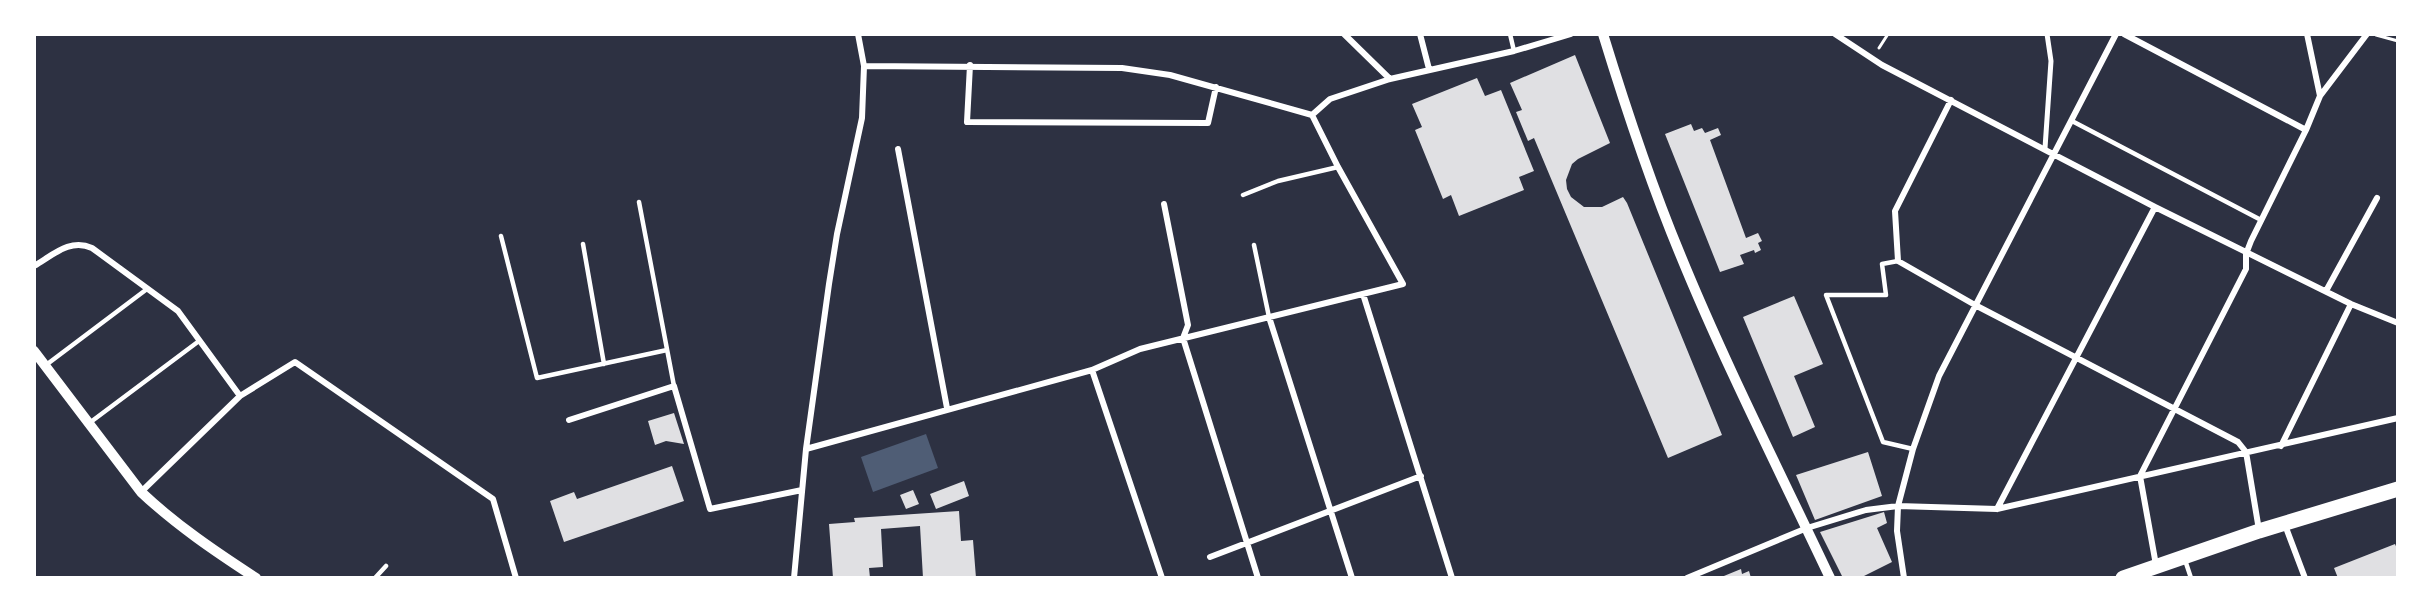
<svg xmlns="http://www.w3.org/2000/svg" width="2432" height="612" viewBox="0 0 2432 612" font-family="'Crimson Pro',serif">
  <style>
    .water { fill: #4f5d75 }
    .building { fill: #e0e0e3 }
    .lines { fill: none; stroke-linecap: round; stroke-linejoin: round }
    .path { stroke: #fff; stroke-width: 3 }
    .service { stroke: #fff; stroke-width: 4.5 }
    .pedestrian { stroke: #fff; stroke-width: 5 }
    .minor { stroke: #fff; stroke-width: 6 }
    .tertiary { stroke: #fff; stroke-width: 10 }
    .primary { stroke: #fff; stroke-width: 15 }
  </style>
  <rect width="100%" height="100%" fill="#2d3142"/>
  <path class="water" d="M926 434 938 468 873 492 861 457Z"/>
  <path class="building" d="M1575 55 1610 143 1578 159 1572 164 1566 180 1567 189 1571 197 1584 207H1602L1623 197 1627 203 1722 435 1668 458 1534 138 1528 141 1516 112 1522 110 1510 83Z
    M1477 78 1485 96 1501 90 1534 171 1519 177 1524 190 1459 216 1451 195 1443 199 1415 130 1422 127 1412 104Z
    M1691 124 1694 131 1702 128 1705 133 1718 128 1721 135 1710 140 1746 238 1758 233 1762 241 1758 243 1761 250 1755 253 1754 250 1740 255 1744 264 1720 272 1665 134Z
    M1794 296 1823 364 1794 376 1815 427 1793 437 1743 317Z
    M674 413 684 444 666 441 655 445 648 421Z
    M1868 452 1882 496 1815 520 1796 475Z
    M672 466 684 501 564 542 550 501 574 492 577 499Z
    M964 481 969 496 936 509 930 494Z
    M913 490 919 504 906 509 900 495Z
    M959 511 961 541 973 540 976 578H923L920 526 881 529 883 567 869 568 870 578H833L829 524 855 522 854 518Z
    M1884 512 1887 523 1877 528 1892 562 1860 578H1843L1820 532Z
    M2395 544 2398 551V578H2338L2334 568Z
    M1741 569 1742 574 1749 571 1751 578H1719Z"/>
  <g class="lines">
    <path class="path" d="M2376 35 2398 41
      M1879 48 1888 34"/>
    <path class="service" d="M1510 34 1514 51
      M2072 121 2261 220
      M1243 195 1278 181 1338 167
      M639 202 674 386
      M501 236 537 378 667 350
      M583 244 604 364
      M1254 245 1269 317
      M1898 261 1882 264 1886 295H1826L1883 442 1913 449
      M46 365 147 289
      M88 424 199 341
      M2185 560 2191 578
      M375 578 386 566"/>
    <path class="pedestrian" d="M2045 148 2051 61 2047 34"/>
    <path class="minor" d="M1344 34 1390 79
      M1420 34 1429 69
      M1835 34 1882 65 2155 207 2351 304 2398 323
      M2124 34 2306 130
      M970 65 967 122 1208 123 1216 87
      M864 66 1122 68 1170 75 1312 115 1330 99 1390 79 1514 51 1571 34
      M2320 96 2367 34
      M1951 100 1895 211 1898 261 1975 305 2238 442 2246 452 2259 530
      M898 149 947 408
      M1164 204 1188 325 1183 338 1258 578
      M34 266C53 255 70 238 92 248L178 311 240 396
      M2326 291 2377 198
      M1363 294 1452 578
      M1269 317 1352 578
      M1092 370 1162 578
      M569 420 674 386 710 509 802 490
      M2281 446 2351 304
      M806 449 1092 370 1140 349 1403 284 1338 167 1312 115
      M141 492 240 396 295 362 493 499 516 578
      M1997 509 2155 207
      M2285 525 2305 578
      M1210 557 1421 476
      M2156 565 2140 476 2246 269V254L2251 241 2306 130 2320 96 2307 34
      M794 578 806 449 829 284 837 234 862 118 864 66 858 34
      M1687 578 1807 528 1866 510 1898 506 1997 509 2398 418
      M1904 578 1897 531 1898 506 1913 449 1939 376 2116 34"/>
    <path class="tertiary" d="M1603 34C1626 109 1650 182 1680 254 1725 364 1779 470 1830 578
      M34 351 141 492C176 525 216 552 256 578"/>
    <path class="primary" d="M2123 578 2259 531 2398 489"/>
  </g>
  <rect width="2432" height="612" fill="none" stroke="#ffffff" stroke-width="72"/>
</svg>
